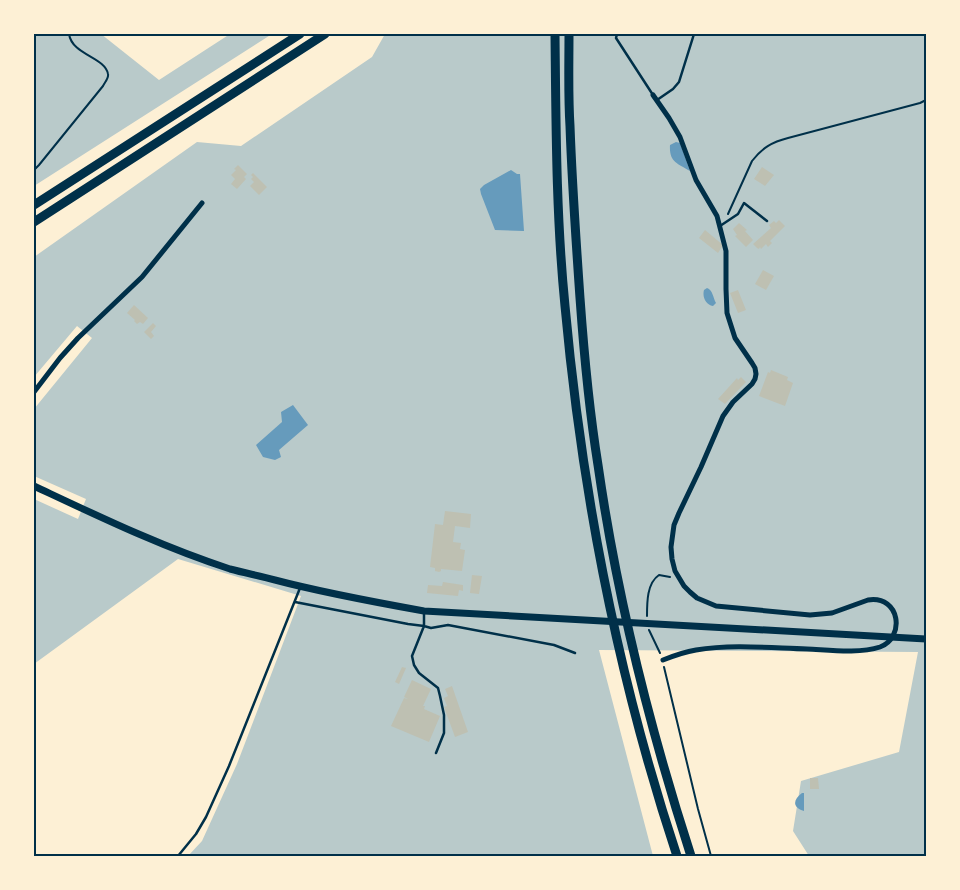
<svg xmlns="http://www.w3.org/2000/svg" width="960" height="890" viewBox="0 0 960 890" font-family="'Varela Round',sans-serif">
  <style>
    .green { fill: #b9caca }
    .water { fill: #669bbc }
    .building { fill: #bec0b2 }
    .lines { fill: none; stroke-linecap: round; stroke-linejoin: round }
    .path { stroke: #003049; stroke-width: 2 }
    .service { stroke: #003049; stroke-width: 2.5 }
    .minor { stroke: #003049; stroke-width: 5 }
    .tertiary { stroke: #003049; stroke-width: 7 }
    .trunk { stroke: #003049; stroke-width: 9 }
    .neatline { fill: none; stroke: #003049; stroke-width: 2 }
  </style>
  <rect width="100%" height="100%" fill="#fdf0d5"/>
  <path class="green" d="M34 34H101L159 80 230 34H272L34 186Z
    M385 34H926V856H809L793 831 801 781 899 752 918 652 599 650 653 856H188L202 841 237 764 301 596 178 559 34 664V499L78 519 86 499 34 476V409L92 338 77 326 34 377V257L197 142 241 146 372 57Z"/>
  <path class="water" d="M676 142 680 143 690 171C677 163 669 162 670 145Z
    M511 170 517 174H520L524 231 495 230 481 194 480 189 484 185Z
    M707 288C713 290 713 298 716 303L713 306C706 305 702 297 704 290Z
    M293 405 308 425 279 450 281 457 275 460 263 457 256 445 282 422 281 412Z
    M802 793H804V811C792 807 793 800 802 793Z"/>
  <path class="building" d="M238 165 247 174 244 177 246 179 237 189 231 184 235 179 231 175 236 170 234 169Z
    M762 167 774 175 765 186 754 179Z
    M253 173 267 187 259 195 250 186 254 182 251 179 253 177 251 175Z
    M779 220 785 226 770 241 772 243 768 247 766 244 761 249 760 247 759 249 757 248 753 244 771 228 769 225 774 221 776 223Z
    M739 223 747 230 745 231 753 240 746 247 735 236 737 235 733 229Z
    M705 230 723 245 718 253 699 238Z
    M763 270 774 276 766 290 755 284Z
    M738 290 746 310 738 313 730 293Z
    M134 305 148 318 143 324 140 322 137 324 134 321 135 320 127 313Z
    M153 323 156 326 151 332 154 336 151 339 144 332Z
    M771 370 788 377 787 380 793 383 785 406 759 396 768 372 770 373Z
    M741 377 746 382 725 404 718 399 737 378 738 380Z
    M445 511 471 514 470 528 455 526 453 542 461 543 460 549 465 550 462 571 441 569V571L439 572 435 571V568L430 567 435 524 443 525Z
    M472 575 482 576 479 594 470 593Z
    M443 582 463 585V591L459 590 458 596 427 593 428 585 442 586Z
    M402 667 406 668 399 684 395 682Z
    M412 680 431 689 423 706H425L424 709 440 716 429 742 391 726 404 698 408 699 404 697Z
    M452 686 468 732 455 737 444 707 447 706 444 698 448 696 445 689Z
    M810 778H818L819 789H810Z"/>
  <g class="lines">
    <path class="path" d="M34 170 39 165 103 86C105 82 109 78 108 74 105 57 72 55 69 34
      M728 214 752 161C762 148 772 142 788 138L920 103 926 100
      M647 616C647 602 647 583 659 575L670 577
      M649 630 660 653
      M664 667 698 809 711 856"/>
    <path class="service" d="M617 34 616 38 653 95
      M657 100 673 89 679 82 694 34
      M720 226 738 214 744 203 767 221
      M295 602 408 624 424 626 431 628 448 625 554 645 575 653
      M424 612V626L412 656 414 665 419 673 438 688 440 696 444 715V733L436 753
      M178 856 196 834 206 817 229 766 300 588"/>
    <path class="minor" d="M653 95 669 118 680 137 696 180 717 216 726 251V289L727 313 735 338 752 363 755 368 756 374 755 379 752 384 733 402 723 416 701 467 679 513 674 525 671 547 672 559 675 571 684 586 690 592 697 598 716 606 810 615 832 613 868 600C901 595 905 638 880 647 859 654 829 650 807 649 771 648 732 644 696 650 684 652 673 656 663 660
      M34 392 60 358 78 338 142 277 202 203"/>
    <path class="tertiary" d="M34 486C98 516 162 547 230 569 245 573 260 576 275 580 324 593 374 602 424 611L926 639"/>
    <path class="trunk" d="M555 34C556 125 556 216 565 306 582 493 618 678 677 856
      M569 34C569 64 568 95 570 126 572 183 576 241 580 298 584 354 589 409 598 465 617 598 650 729 691 856
      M34 205 300 34
      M34 222 325 34"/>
  </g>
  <rect width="960" height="890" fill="none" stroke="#fdf0d5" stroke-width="70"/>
  <rect x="35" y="35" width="890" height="820" class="neatline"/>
</svg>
